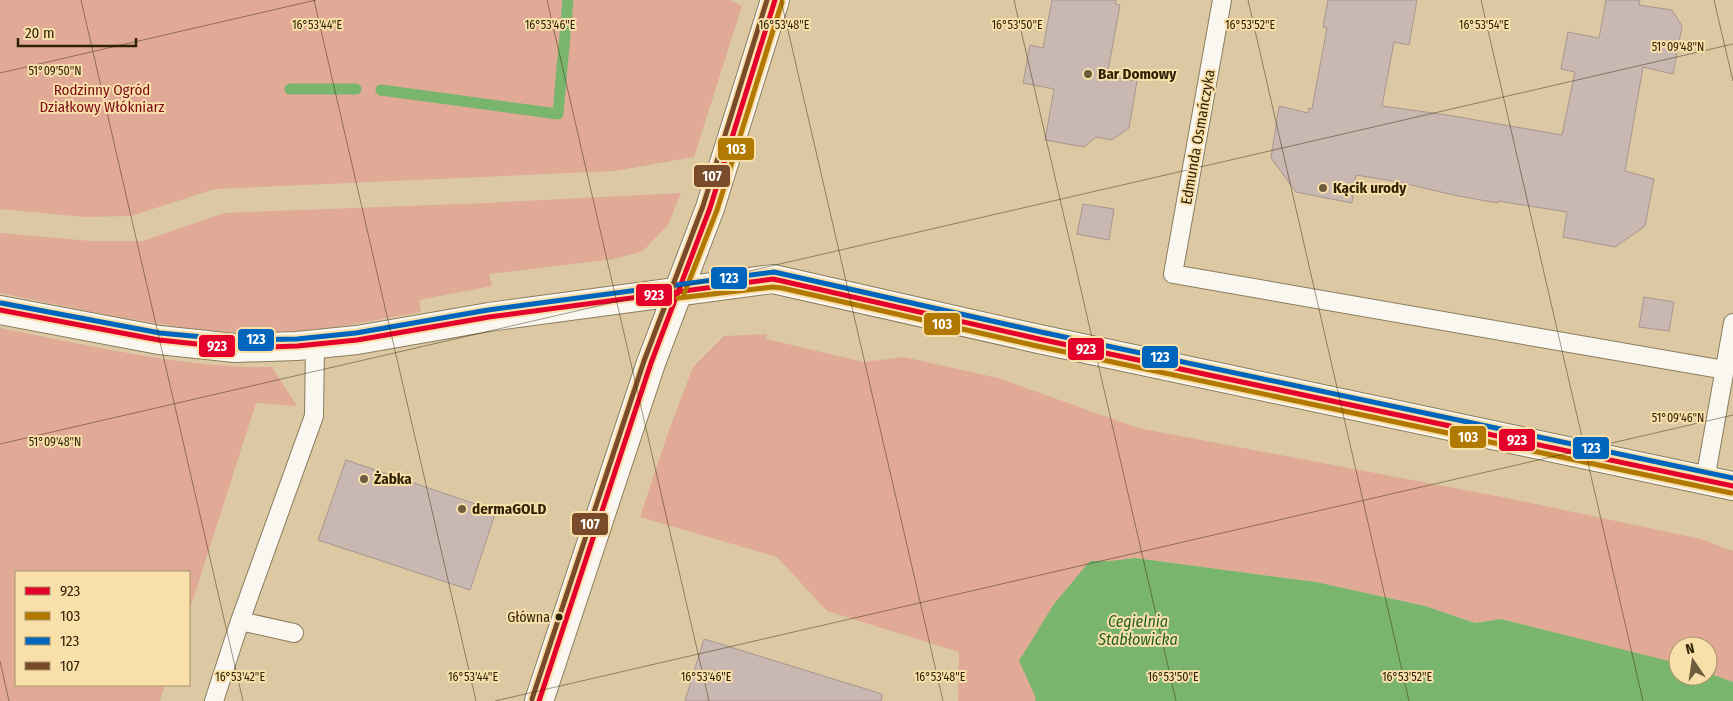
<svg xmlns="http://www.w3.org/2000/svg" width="1733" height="701" viewBox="0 0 1733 701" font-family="'Fira Sans Condensed',sans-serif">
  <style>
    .green { fill: #e0aa96 }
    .water { fill: #7ab56d }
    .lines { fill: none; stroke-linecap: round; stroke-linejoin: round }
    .stream { stroke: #7ab56d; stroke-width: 11 }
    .building { fill: #c9b7b1; stroke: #a8968f }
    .lane-casing { stroke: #8b7d5d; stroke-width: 20 }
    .secondary-casing { stroke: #8b7d5d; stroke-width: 30 }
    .lane { stroke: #faf7f1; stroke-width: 18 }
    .secondary { stroke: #faf7f1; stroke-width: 28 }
    .bus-1-casing { stroke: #f9dfaa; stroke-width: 9 }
    .bus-2-casing { stroke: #f9dfaa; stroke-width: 9 }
    .bus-3-casing { stroke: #f9dfaa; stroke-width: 9 }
    .bus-4-casing { stroke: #f9dfaa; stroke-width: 9 }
    .bus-1 { stroke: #e4002b; stroke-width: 5 }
    .bus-2 { stroke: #b17802; stroke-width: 5 }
    .bus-3 { stroke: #0065bd; stroke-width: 5 }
    .bus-4 { stroke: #7a4b2a; stroke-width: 5 }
    .ticks { fill: none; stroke: #2f2306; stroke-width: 1; stroke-opacity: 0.45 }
    .poi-dot { fill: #6c5d3d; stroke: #f9dfaa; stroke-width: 2 }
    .bus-dot { fill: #2f2306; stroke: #f9dfaa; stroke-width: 2 }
    .labels { text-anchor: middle; stroke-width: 4; stroke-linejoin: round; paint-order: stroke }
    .bus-label { font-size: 14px; fill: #2f2306; stroke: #f9dfaa; text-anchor: end }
    .poi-label { font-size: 15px; font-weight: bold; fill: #2f2306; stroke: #f9dfaa; text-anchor: start }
    .park-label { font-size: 15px; fill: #7d0a15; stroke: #f9dfaa }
    .street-label { font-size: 15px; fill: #2f2306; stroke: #f9dfaa }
    .water-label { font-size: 16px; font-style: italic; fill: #236127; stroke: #f9dfaa }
    .ticks-label { font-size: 12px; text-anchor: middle; fill: #2f2306; stroke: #f9dfaa; stroke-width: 4; stroke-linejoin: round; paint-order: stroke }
    .line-badge { stroke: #f9dfaa; stroke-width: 2 }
    .badge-label { font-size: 14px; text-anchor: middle; font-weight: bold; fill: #fff }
  </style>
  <rect width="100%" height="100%" fill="#dcc9a4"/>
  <path class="green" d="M0 0H730L742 6 694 157 615 171 215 189 131 216 85 217 0 209Z
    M681 193 668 225 643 251 614 259 489 274 492 286 419 300 421 312 320 330 246 333 210 332 112 316 0 293V233L91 241H143L224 213 486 203Z
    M0 328C46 337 92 347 139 355 183 362 227 368 272 367L297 406 256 403 189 612V572H16V685H165L160 701H0Z
    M767 334 766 339 864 362 904 357 998 378 1138 428 1507 498 1701 539 1733 551V682L1708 673V646H1678V664L1501 619 1475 623 1425 606 1316 582 1135 558 1110 561H1090L1035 701H958L959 652 827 611 777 557 640 517 669 430 693 367 724 336Z"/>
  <path class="water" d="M1135 558 1316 582 1425 606 1475 623 1501 619 1669 661 1678 664V676H1708V673L1733 682V701H1035L1036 698 1019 661 1054 604 1090 561H1110Z"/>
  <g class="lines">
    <path class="stream" d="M290 89H356
      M381 90 558 114 568 0"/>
  </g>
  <path class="building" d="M1052 0H1116L1115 4 1120 5 1107 76 1137 81 1129 128 1112 140 1096 137 1084 147 1045 140 1054 89 1023 83 1030 45 1043 48Z
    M1328 0H1417L1409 45 1394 42 1382 106 1447 115 1562 135 1575 72 1561 69 1568 32 1599 38 1606 0H1640L1639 5 1672 10 1682 26 1673 74 1643 67 1625 171 1654 179 1645 226 1615 247 1563 237 1567 212 1498 201V203L1458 196 1398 182 1356 175 1352 203 1296 192 1271 158 1279 106 1308 113 1309 108 1312 109 1327 28 1323 27Z
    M1083 204 1114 209 1109 240 1077 234Z
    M1644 297 1674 302 1669 331 1639 327Z
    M346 460 496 511 470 590 318 540Z
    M704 639 882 694 881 701H685Z"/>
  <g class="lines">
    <g class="lane-casing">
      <path id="lane" d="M1222 0 1173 274 1725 370
        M1705 480 1733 323
        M240 621 294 633
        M214 701 240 621 314 416 315 345"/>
    </g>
    <g class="secondary-casing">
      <path id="secondary" d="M0 310 159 340 235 348 297 346 357 340 489 317 773 279 1039 339 1733 486
        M539 701 651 363 710 208 775 0"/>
    </g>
    <use href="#lane" class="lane"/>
    <use href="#secondary" class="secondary"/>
    <g class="bus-1-casing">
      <path id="bus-1" d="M0 310 159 340 235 348 297 346 357 340 489 317 773 279 1039 339 1733 486
        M539 701 651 363 710 208 775 0"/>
    </g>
    <g class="bus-2-casing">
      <path id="bus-2" d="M684 294 717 210 782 2
        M678 298 773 287 782 288 1037 346 1731 493"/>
    </g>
    <g class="bus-3-casing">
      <path id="bus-3" d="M1 303 160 333 235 340 297 339 356 333 488 310 774 272 1041 332 1733 478"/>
    </g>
    <g class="bus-4-casing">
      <path id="bus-4" d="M532 699 644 361 703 206 767 0"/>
    </g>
    <use href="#bus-1" class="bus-1"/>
    <use href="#bus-2" class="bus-2"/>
    <use href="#bus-3" class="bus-3"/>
    <use href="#bus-4" class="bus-4"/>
  </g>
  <path class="ticks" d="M81 0 243 701M314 0 476 701M547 0 709 701M781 0 943 701M1014 0 1176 701M1248 0 1409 701M1481 0 1643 701M1714 0 1733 81M0 73 316 0M0 444 1733 44M0 661 9 701M495 701 1733 415"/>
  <g class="poi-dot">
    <circle cx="1088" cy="74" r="5"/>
    <circle cx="1323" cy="188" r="5"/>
    <circle cx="364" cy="479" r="5"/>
    <circle cx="462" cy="509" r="5"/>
  </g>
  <circle class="bus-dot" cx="559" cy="617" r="4.5"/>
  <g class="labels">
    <g class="bus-label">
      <text x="550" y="622">Główna</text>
    </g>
    <g class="poi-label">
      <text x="1098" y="79">Bar Domowy</text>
      <text x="1333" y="193">Kącik urody</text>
      <text x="374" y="484">Żabka</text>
      <text x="472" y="514">dermaGOLD</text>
    </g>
    <g class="park-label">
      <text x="102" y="95">Rodzinny Ogród<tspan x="102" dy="17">Działkowy Włókniarz</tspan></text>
    </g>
    <g class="street-label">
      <text transform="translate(1198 137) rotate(-80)" y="5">Edmunda Osmańczyka</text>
    </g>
    <g class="water-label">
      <text x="1138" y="627">Cegielnia<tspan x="1138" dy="18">Stabłowicka</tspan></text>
    </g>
  </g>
  <g class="ticks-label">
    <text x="317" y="29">16°53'44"E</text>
    <text x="550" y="29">16°53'46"E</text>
    <text x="784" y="29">16°53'48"E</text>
    <text x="1017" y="29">16°53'50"E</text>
    <text x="1250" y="29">16°53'52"E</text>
    <text x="1484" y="29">16°53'54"E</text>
    <text x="1678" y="51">51°09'48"N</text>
    <text x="55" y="75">51°09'50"N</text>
    <text x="1678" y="422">51°09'46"N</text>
    <text x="55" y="446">51°09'48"N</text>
    <text x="240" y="681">16°53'42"E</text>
    <text x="473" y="681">16°53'44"E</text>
    <text x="706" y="681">16°53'46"E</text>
    <text x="940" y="681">16°53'48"E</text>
    <text x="1173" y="681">16°53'50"E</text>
    <text x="1407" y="681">16°53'52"E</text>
  </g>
  <g class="line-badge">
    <rect x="717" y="137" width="38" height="24" rx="5" fill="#b17802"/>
    <rect x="693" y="164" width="38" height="24" rx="5" fill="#7a4b2a"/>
    <rect x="710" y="266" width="38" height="24" rx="5" fill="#0065bd"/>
    <rect x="635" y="283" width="38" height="24" rx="5" fill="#e4002b"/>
    <rect x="923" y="312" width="38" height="24" rx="5" fill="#b17802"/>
    <rect x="237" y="328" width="38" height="24" rx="5" fill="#0065bd"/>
    <rect x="198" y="334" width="38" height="24" rx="5" fill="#e4002b"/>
    <rect x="1067" y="337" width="38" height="24" rx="5" fill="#e4002b"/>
    <rect x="1141" y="345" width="38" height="24" rx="5" fill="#0065bd"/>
    <rect x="1449" y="425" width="38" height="24" rx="5" fill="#b17802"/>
    <rect x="1498" y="428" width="38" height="24" rx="5" fill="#e4002b"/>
    <rect x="1572" y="436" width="38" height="24" rx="5" fill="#0065bd"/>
    <rect x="571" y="512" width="38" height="24" rx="5" fill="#7a4b2a"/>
  </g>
  <g class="badge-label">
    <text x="736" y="154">103</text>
    <text x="712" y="181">107</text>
    <text x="729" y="283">123</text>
    <text x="654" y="300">923</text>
    <text x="942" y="329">103</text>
    <text x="256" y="344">123</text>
    <text x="217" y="351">923</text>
    <text x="1086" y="354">923</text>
    <text x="1160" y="362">123</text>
    <text x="1468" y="442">103</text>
    <text x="1517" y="445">923</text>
    <text x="1591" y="453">123</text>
    <text x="590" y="529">107</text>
  </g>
  <rect x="15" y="571" width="175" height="115" fill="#f9dfaa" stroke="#a89468"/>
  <rect x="25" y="587" width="25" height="8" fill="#e4002b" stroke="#a89468"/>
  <text x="60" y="596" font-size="15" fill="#2f2306">923</text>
  <rect x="25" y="612" width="25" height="8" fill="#b17802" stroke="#a89468"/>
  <text x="60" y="621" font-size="15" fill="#2f2306">103</text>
  <rect x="25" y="637" width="25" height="8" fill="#0065bd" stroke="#a89468"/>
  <text x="60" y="646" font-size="15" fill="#2f2306">123</text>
  <rect x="25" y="662" width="25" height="8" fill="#7a4b2a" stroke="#a89468"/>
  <text x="60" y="671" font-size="15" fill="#2f2306">107</text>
  <g transform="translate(1693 661) rotate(347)"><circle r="24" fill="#f9dfaa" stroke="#a89468"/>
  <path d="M0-4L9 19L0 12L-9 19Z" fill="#6c5d3d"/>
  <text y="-8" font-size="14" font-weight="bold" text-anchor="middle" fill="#2f2306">N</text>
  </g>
  <path d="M18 38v8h118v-8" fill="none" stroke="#2f2306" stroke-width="2.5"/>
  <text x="25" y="38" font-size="15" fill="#2f2306" stroke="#f9dfaa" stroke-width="4" paint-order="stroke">20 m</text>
</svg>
